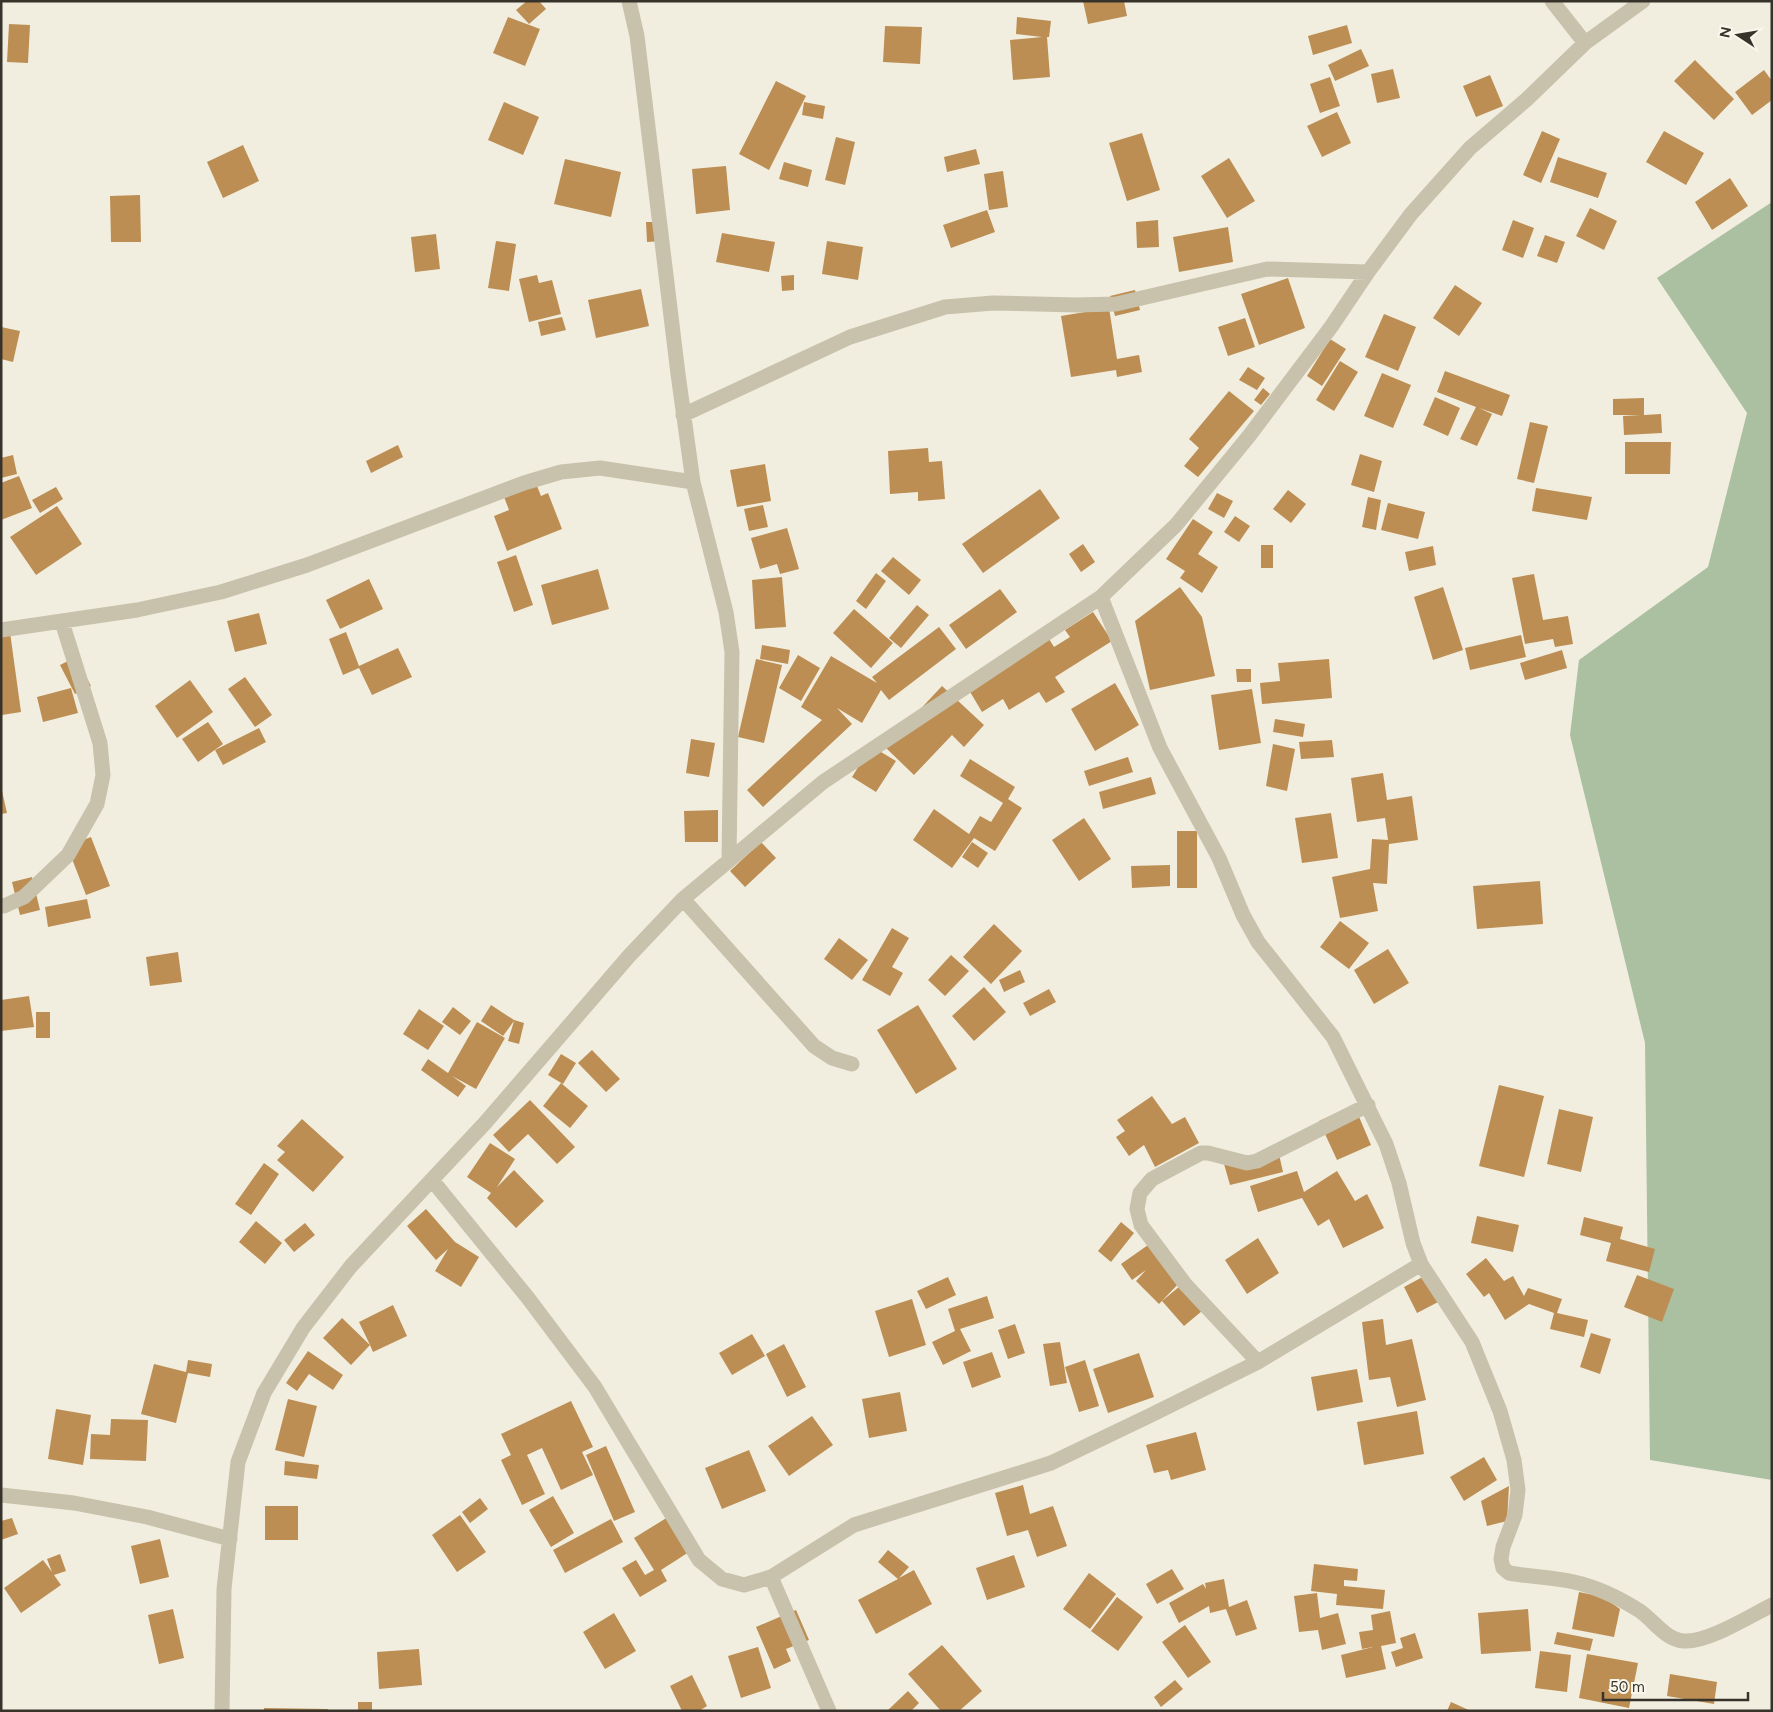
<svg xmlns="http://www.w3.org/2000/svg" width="1773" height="1712" viewBox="0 0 1773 1712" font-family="Figtree,sans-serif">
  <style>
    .green { fill: #abbfa1 }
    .building { fill: #bc8e53 }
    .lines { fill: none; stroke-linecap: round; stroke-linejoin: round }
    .minor { stroke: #c8c2ac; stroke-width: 15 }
  </style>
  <rect width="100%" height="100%" fill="#f1eee0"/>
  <path class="green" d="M1772 202V1480L1650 1460 1645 1043 1570 735 1579 660 1708 567 1747 413 1657 278Z"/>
  <path class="building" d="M527 1H539L546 9 529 24 516 10Z
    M1083 1H1124L1127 16 1088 24Z
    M508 17 540 29 525 66 493 53Z
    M1017 17 1051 21 1049 37H1047L1050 77 1013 80 1010 40 1042 37 1016 34Z
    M9 24 30 25 28 63 7 62Z
    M1347 25 1352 43 1313 55 1308 36Z
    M885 26 922 27 920 64 883 62Z
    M1361 49 1369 66 1335 81 1328 65Z
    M1695 60 1734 99 1714 120 1674 81Z
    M1393 69 1400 98 1377 103 1371 74Z
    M1764 70 1772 81V100L1752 115 1735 92Z
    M1490 75 1503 106 1476 117 1463 86Z
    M1330 77 1340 106 1320 113 1310 84Z
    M776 81 806 96 769 170 739 154Z
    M504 102 539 117 523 155 488 140Z
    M804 102 825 106 823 119 802 115Z
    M1337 112 1351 143 1322 157 1307 126Z
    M1542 131 1560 139 1541 183 1523 175Z
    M1664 131 1704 153 1686 185 1646 162Z
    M1142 133 1160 190 1127 201 1109 143Z
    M836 137 855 142 845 185 825 180Z
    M243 145 259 181 223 198 207 162Z
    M976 149 980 164 947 172 944 157Z
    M1558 157 1607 173 1598 198 1550 182Z
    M1229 158 1255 201 1227 218 1201 176Z
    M565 159 621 172 611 217 554 204Z
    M784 162 812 170 808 187 779 179Z
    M726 166 730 210 696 214 692 169Z
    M1003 171 1008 207 989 210 984 174Z
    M1730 178 1748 206 1712 230 1695 202Z
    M140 195 141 242H111L110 196Z
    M1590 208 1617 221 1604 250 1576 236Z
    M987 210 995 232 951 248 943 225Z
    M1158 220 1159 247 1137 248 1136 222Z
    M1513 220 1534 228 1523 258 1502 250Z
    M646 222H661L662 241 647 242Z
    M1228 227 1233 262 1179 272 1173 237Z
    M722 233 775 242 769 272 716 262Z
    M436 234 440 269 415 272 411 237Z
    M1545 235 1565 242 1557 263 1537 256Z
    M496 241 516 244 509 291 488 288Z
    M827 241 863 247 858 280 822 274Z
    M537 275 539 283 552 280 561 314 529 322 519 279Z
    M794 275V290L782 291 781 276Z
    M1288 278 1305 328 1259 345 1241 294Z
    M1455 285 1482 303 1459 336 1433 318Z
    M641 289 649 326 596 338 588 300Z
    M1135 290 1140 310 1115 316 1110 296Z
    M1109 308 1117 359 1139 355 1142 372 1117 377 1116 370 1071 377 1061 316Z
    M1384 314 1416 327 1398 371 1365 357Z
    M562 317 566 330 541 336 538 322Z
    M1245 318 1255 347 1228 356 1218 327Z
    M1 327 20 331 13 362 1 359Z
    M1330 339 1346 349 1322 386 1307 376Z
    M1340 361 1358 372 1334 411 1316 400Z
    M1248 367 1265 378 1257 390 1239 380Z
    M1445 371 1510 395 1502 416 1479 408 1492 414 1477 446 1460 439 1476 407 1437 392Z
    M1382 373 1411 385 1393 428 1364 416Z
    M1263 388 1270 394 1261 405 1254 400Z
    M1229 391 1254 411 1198 477 1184 466 1199 448 1189 439Z
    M1435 397 1460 408 1448 436 1423 425Z
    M1644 398V415L1661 414 1662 433 1624 435 1623 416 1640 415H1613V399Z
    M1530 422 1548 426 1534 483 1517 479Z
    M1625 442H1671L1670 474H1625Z
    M398 445 403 457 371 473 366 461Z
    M928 448 929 462 942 461 945 499 918 501V492L890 494 888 451Z
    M1360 454 1382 461 1374 492 1351 485Z
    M13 455 17 474 1 478V458Z
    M765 464 771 501 737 507 730 470Z
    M19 476 32 508 1 520V483Z
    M533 476 541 496 548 493 562 529 507 551 494 516 509 510 501 489Z
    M56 487 63 499 40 513 32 500Z
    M1536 488 1592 497 1587 520 1532 511Z
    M1040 489 1060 518 983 573 962 544Z
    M1288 490 1306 504 1291 523 1273 509Z
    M1217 493 1233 501 1224 518 1208 509Z
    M1368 497 1381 500 1376 530 1362 527Z
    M1388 503 1425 512 1418 539 1381 530Z
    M763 505 768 527 749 531 744 509Z
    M57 506 82 544 36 575 10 537Z
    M1235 516 1250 526 1239 542 1224 532Z
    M1193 519 1213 532 1198 554 1218 567 1202 593 1180 578 1185 571 1166 559Z
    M787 528 799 569 780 574 777 564 760 569 751 538Z
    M1083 544 1095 562 1081 572 1069 554Z
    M1261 545H1273V568H1261Z
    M1433 546 1436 565 1409 571 1405 552Z
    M516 555 533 605 514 612 497 562Z
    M893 557 921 580 909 595 881 571Z
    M598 569 609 609 552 625 541 585Z
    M876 573 886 581 866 609 856 601Z
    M1534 574 1543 620 1568 616 1573 644 1555 647 1553 639 1525 644 1512 578Z
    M782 577 786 627 755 629 752 580Z
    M369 579 383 609 340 629 326 600Z
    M1180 587 1202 617 1215 676 1150 690 1135 621Z
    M1443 587 1463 650 1433 660 1414 597Z
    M1000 589 1017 612 966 649 949 625Z
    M917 605 929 615 901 648 889 638Z
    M854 609 893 643 871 668 833 633Z
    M1093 612 1112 641 1055 677 1065 692 1046 703 1039 692 1009 710 1003 699 982 712 966 685 1046 634 1054 647 1070 637 1065 630Z
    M259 613 267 644 235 652 227 621Z
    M9 625 21 712 2 715 1 626Z
    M939 627 956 649 889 700 881 690 862 723 837 708 852 724 763 807 747 790 822 720 801 707 831 656 877 683 872 677Z
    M346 632 359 666 398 648 412 677 372 695 359 668 343 675 329 639Z
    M1521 635 1526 657 1470 670 1465 648Z
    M762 645 790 650 788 664 760 659Z
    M1562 650 1567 668 1525 680 1520 663Z
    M798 655 820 668 801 701 779 688Z
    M76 657 91 686 75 694 60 665Z
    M756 659 782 665 764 743 738 737Z
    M1329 659 1332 698 1262 704 1260 683 1280 681 1278 663Z
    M1236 669H1251V682H1237Z
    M245 677 272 715 255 727 228 689Z
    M190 680 213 712 177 738 155 706Z
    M1115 683 1139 725 1095 751 1071 709Z
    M942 686 984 725 964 747 952 735 914 775 885 747Z
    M71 688 78 713 43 722 37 697Z
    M1252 689 1261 743 1219 750 1211 695Z
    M1275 719 1305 724 1303 737 1273 732Z
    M208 722 223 744 198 762 182 739Z
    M259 728 266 742 223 765 215 750Z
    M691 739 715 743 709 777 686 773Z
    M1332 740 1334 757 1301 759 1299 742Z
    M1273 744 1295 749 1287 791 1266 786Z
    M871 746 896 761 876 792 852 777Z
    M1128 757 1133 772 1089 786 1084 771Z
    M970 759 1015 787 1008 799 1022 808 995 851 974 838 952 868 913 840 934 809 969 834 980 816 991 822 1003 803 960 776Z
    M1383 773 1387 800 1412 796 1418 840 1389 844 1387 884 1373 883 1378 911 1340 918 1332 877 1370 869 1372 839 1388 840 1385 818 1357 822 1351 778Z
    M1151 777 1156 794 1103 809 1099 792Z
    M2 791 7 813 1 814V792Z
    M718 810V842H685L684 811Z
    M1331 813 1338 858 1302 863 1295 818Z
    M1084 818 1111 859 1079 881 1052 840Z
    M1177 831H1197V888H1177Z
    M91 837 110 886 86 895 67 846Z
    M761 842 776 858 745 887 730 871Z
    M972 842 988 853 978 868 962 857Z
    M1170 865V886L1132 888 1131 866Z
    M32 877 40 910 20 915 12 882Z
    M1540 881 1543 924 1477 929 1473 886Z
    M87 899 91 918 48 927 45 907Z
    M1340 921 1369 943 1349 969 1320 947Z
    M994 924 1022 951 991 984 963 957Z
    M892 928 909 938 892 967 903 973 890 996 862 980Z
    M839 938 868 960 852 980 824 959Z
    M1388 949 1409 983 1374 1004 1354 970Z
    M178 952 182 982 150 986 146 957Z
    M951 955 969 971 945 996 928 980Z
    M1020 970 1025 982 1004 992 999 980Z
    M984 987 1006 1012 974 1041 952 1016Z
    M1049 989 1056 1002 1030 1016 1023 1003Z
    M29 996 34 1027 1 1031V1000Z
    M491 1005 514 1020 524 1023 519 1044 508 1041 514 1021 503 1036 481 1021Z
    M918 1005 957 1069 916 1094 877 1030Z
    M453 1007 471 1021 460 1035 442 1022Z
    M419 1009 444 1026 428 1050 403 1034Z
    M36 1012H50V1038H36Z
    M477 1022 505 1038 476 1089 452 1076 466 1086 458 1097 421 1070 428 1059 448 1073Z
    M592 1050 620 1079 606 1092 578 1063Z
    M561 1054 576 1063 563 1084 548 1075Z
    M561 1083 588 1106 570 1128 543 1106Z
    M1499 1085 1544 1096 1524 1177 1479 1166Z
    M1152 1096 1172 1124 1185 1117 1199 1143 1155 1167 1144 1145 1129 1156 1116 1137 1125 1131 1117 1120Z
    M530 1100 575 1147 557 1164 528 1134 509 1152 493 1135Z
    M1354 1105 1371 1145 1337 1160 1319 1121Z
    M1559 1109 1593 1117 1581 1172 1547 1164Z
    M302 1119 344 1157 313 1192 277 1160 285 1152 277 1146Z
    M490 1143 515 1159 497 1187 514 1170 544 1201 516 1228 487 1198 491 1193 467 1177Z
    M1278 1150 1283 1172 1230 1185 1224 1164Z
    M264 1163 279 1174 251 1215 235 1204Z
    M1297 1171 1304 1192 1337 1171 1355 1201 1367 1194 1384 1228 1343 1248 1329 1219 1318 1226 1302 1198 1258 1212 1250 1186Z
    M426 1209 455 1242 479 1257 461 1287 435 1271 448 1249 436 1260 407 1226Z
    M1477 1216 1519 1225 1513 1252 1471 1243Z
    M1584 1217 1623 1227 1620 1239 1655 1249 1649 1272 1606 1261 1611 1243 1580 1235Z
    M256 1221 282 1243 265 1264 239 1242Z
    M1121 1222 1134 1233 1111 1262 1098 1251Z
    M305 1223 315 1235 294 1252 284 1240Z
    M1258 1238 1279 1273 1247 1294 1225 1260Z
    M1148 1245 1182 1280 1159 1304 1136 1281 1146 1270 1132 1280 1121 1264Z
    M1486 1258 1504 1281 1513 1276 1524 1296 1528 1288 1562 1299 1557 1313 1588 1320 1584 1337 1550 1329 1554 1313 1529 1304 1505 1320 1489 1293 1484 1297 1466 1274Z
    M1430 1273 1444 1299 1417 1313 1404 1287Z
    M1637 1275 1674 1289 1662 1322 1624 1307Z
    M948 1277 956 1295 926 1309 917 1291Z
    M1180 1286 1202 1311 1184 1326 1162 1301Z
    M987 1296 994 1318 960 1329 971 1351 943 1365 932 1342 955 1331 948 1309Z
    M912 1299 926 1345 889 1357 875 1311Z
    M393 1305 407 1336 373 1352 370 1345 351 1365 323 1338 342 1318 370 1345 359 1322Z
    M1383 1319 1386 1345 1412 1339 1426 1400 1397 1407 1390 1377 1369 1380 1362 1322Z
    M1015 1324 1025 1353 1008 1359 998 1330Z
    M1591 1333 1611 1339 1600 1374 1580 1367Z
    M752 1334 765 1356 732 1375 719 1353Z
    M1060 1342 1067 1383 1050 1386 1043 1344Z
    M784 1344 806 1387 787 1397 766 1354Z
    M308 1351 343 1375 333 1390 309 1374 297 1391 286 1383Z
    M992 1352 1001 1377 972 1388 963 1362Z
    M1139 1353 1154 1397 1108 1413 1093 1369Z
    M188 1360 212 1364 210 1377 188 1373 176 1423 141 1414 154 1364 186 1372Z
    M1085 1360 1099 1406 1079 1412 1065 1367Z
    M1357 1369 1363 1402 1317 1411 1311 1377Z
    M900 1392 907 1431 869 1438 862 1399Z
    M288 1399 317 1406 304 1457 275 1450Z
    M571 1401 593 1447 582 1452 593 1475 561 1490 542 1448 527 1455 545 1494 522 1505 501 1460 511 1455 501 1434Z
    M56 1409 91 1415 83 1465 48 1459Z
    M1417 1411 1424 1454 1364 1465 1357 1422Z
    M812 1416 833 1445 789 1476 768 1446Z
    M111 1419 148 1420 146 1461 90 1459 91 1434 110 1435Z
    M1196 1432 1206 1470 1171 1480 1168 1470 1154 1473 1146 1445Z
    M606 1446 635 1512 614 1521 586 1455Z
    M749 1450 766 1491 722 1509 705 1468Z
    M1484 1457 1497 1480 1464 1501 1450 1477Z
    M285 1461 319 1465 317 1479 284 1475Z
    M1023 1485 1030 1514 1053 1506 1067 1546 1037 1557 1028 1530 1007 1536 995 1493Z
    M1509 1486 1507 1521 1487 1526 1481 1501Z
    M553 1496 574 1533 551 1547 529 1510Z
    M480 1498 488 1509 470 1523 462 1512Z
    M265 1506H298V1540H265Z
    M460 1515 486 1552 457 1572 432 1535Z
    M668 1517 689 1552 661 1570 667 1581 640 1597 622 1568 636 1560 645 1575 654 1570 634 1538Z
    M12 1518 18 1534 1 1540V1521Z
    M611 1519 623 1542 565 1573 553 1550Z
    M160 1539 169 1577 140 1584 131 1546Z
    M888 1550 909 1567 899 1578 914 1570 932 1604 876 1634 858 1600 898 1579 878 1562Z
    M60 1554 66 1571 54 1575 61 1585 21 1613 4 1588 43 1560 52 1572 47 1559Z
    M1014 1555 1025 1587 987 1600 976 1568Z
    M1314 1564 1358 1569 1357 1581 1344 1580V1586L1385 1590 1383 1609 1336 1605 1337 1594 1311 1591Z
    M1172 1569 1184 1589 1157 1604 1146 1584Z
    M1089 1573 1116 1594 1090 1629 1063 1609Z
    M1224 1579 1229 1607 1247 1600 1257 1629 1236 1636 1226 1609 1210 1613 1209 1606 1179 1623 1169 1603 1203 1584 1206 1589 1205 1583Z
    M1579 1592 1603 1597 1620 1609 1614 1637 1572 1629Z
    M1317 1593 1320 1618 1338 1613 1346 1644 1322 1650 1318 1630 1299 1632 1294 1596Z
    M1117 1597 1143 1617 1118 1651 1091 1631Z
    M173 1609 184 1658 159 1664 148 1615Z
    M1528 1609 1531 1651 1481 1654 1478 1613Z
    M796 1610 809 1640 786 1649 791 1661 774 1669 756 1627Z
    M1390 1611 1396 1643 1381 1646 1386 1669 1346 1678 1341 1655 1373 1647 1362 1649 1359 1632 1373 1630 1371 1615Z
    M614 1613 636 1651 605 1669 583 1632Z
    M1185 1625 1211 1662 1188 1678 1162 1642Z
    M1557 1632 1593 1639 1590 1651 1554 1644Z
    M1415 1633 1423 1658 1396 1667 1391 1652 1403 1648 1400 1638Z
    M942 1645 982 1691 959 1711H941L908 1674Z
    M758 1647 771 1688 741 1698 728 1656Z
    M419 1649 422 1685 379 1689 377 1652Z
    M1540 1651 1571 1655 1567 1692 1535 1688Z
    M1587 1654 1638 1663 1629 1708 1579 1698Z
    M1670 1674 1717 1682 1714 1704 1667 1696Z
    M692 1675 707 1706 699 1711H682L670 1686Z
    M1175 1680 1183 1689 1161 1707 1154 1697Z
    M908 1691 919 1703 911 1711H887Z
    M358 1702H372V1711H358Z
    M1451 1702 1471 1711H1447Z
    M264 1708 328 1709V1711H264Z"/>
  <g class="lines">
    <path class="minor" d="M629 1 637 36 678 374 693 482 726 612 732 652 729 860
      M1552 1 1585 43
      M683 415 850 337 945 307 993 303 1077 305 1116 304 1267 269 1368 272
      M1101 597 1160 748 1219 858 1243 915 1258 942 1333 1037 1386 1144 1399 1183 1413 1243 1421 1264 1472 1342 1500 1411 1514 1460 1518 1490 1515 1515 1503 1547 1501 1559 1503 1568 1509 1573C1531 1577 1553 1577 1574 1582 1597 1587 1621 1599 1640 1611 1654 1621 1666 1640 1684 1641 1707 1643 1750 1616 1772 1605
      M1 630 137 610 221 592 307 565 524 483 561 472 600 468 693 482
      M683 899 814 1046 832 1058 852 1064
      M1 905 4 906 24 897 68 855 97 804 103 775 100 743 62 622
      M432 1180 528 1298 595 1387 699 1560 722 1579 744 1585 771 1577 854 1525 1051 1463 1149 1416 1258 1362 1421 1264
      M1258 1362 1185 1284 1141 1225 1137 1209 1140 1193 1152 1179 1201 1153H1208L1247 1163 1257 1161 1368 1105
      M1 1495 74 1503 147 1517 230 1539
      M771 1577 829 1711
      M222 1711 224 1589 238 1462 264 1393 303 1328 351 1266 485 1123 629 956 683 899 823 782 1101 597 1176 525 1249 436 1331 327 1368 272 1411 214 1470 148 1526 100 1585 43 1643 1"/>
  </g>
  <rect width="1773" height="1712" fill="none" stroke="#37332b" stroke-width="5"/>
  <g transform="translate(1738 35) rotate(282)" stroke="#f9f7ec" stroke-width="4" paint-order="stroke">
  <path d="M0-4L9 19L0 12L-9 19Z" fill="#37332b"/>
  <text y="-8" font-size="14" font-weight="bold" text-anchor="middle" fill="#37332b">N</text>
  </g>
  <path d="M1603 1692v8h145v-8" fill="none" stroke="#37332b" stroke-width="2.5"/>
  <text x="1610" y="1692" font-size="15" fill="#37332b" stroke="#f9f7ec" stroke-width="4" paint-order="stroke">50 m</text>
</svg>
